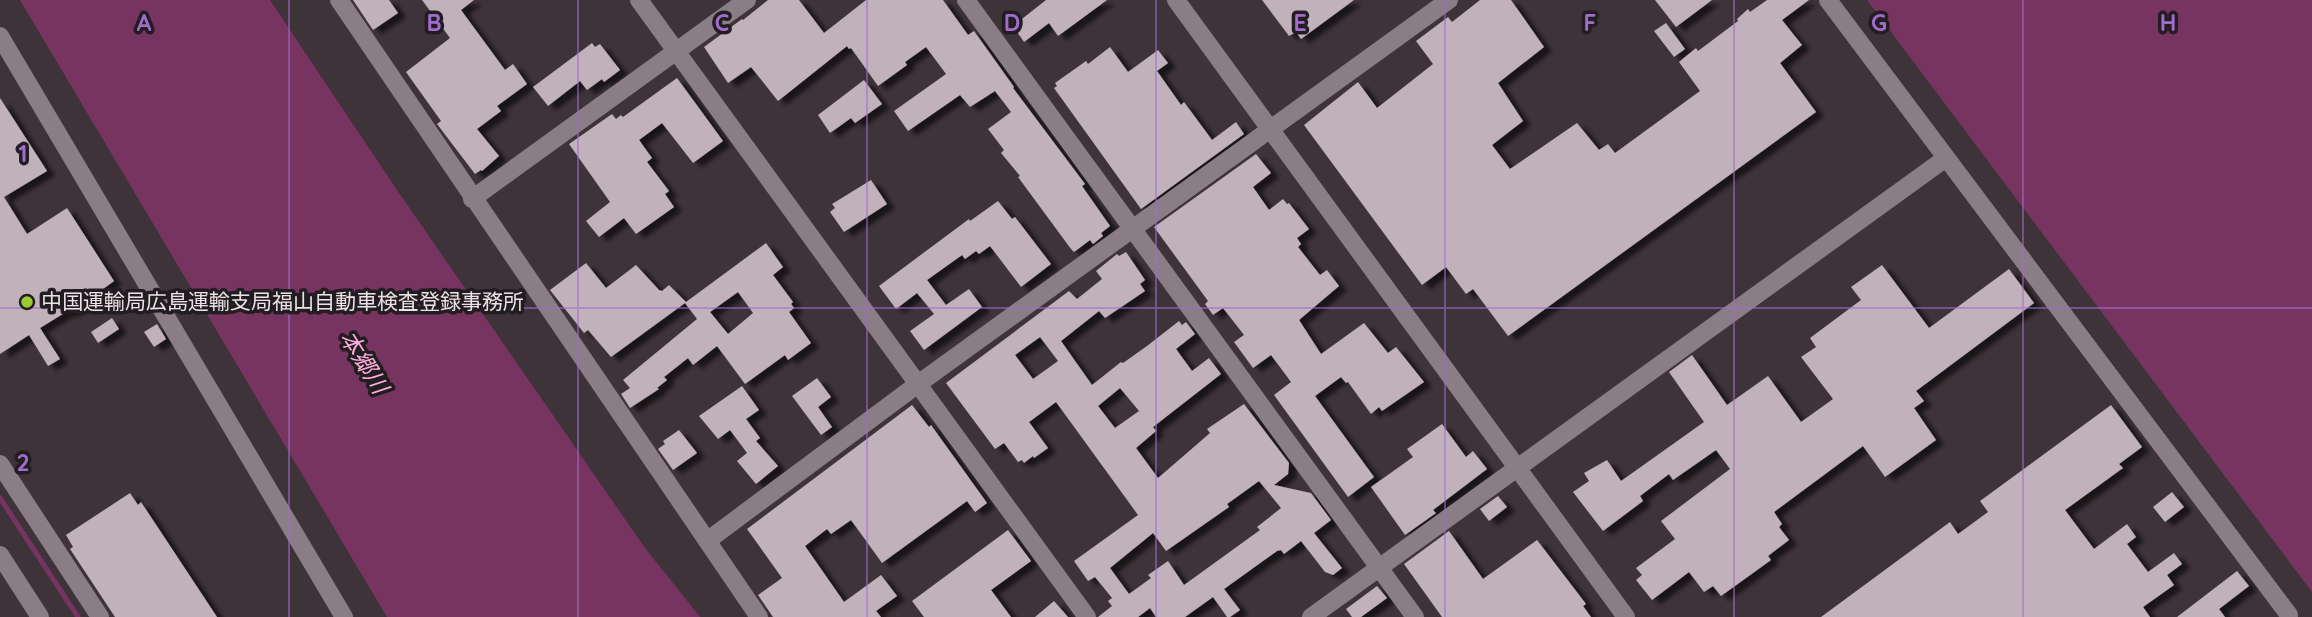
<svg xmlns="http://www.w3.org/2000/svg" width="2312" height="617" viewBox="0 0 2312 617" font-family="Quicksand,'Noto Sans JP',sans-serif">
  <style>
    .water { fill: #783461 }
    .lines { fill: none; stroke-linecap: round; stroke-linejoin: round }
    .stream { stroke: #783461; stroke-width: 5 }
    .building { fill: #c0b1ba; fill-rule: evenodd; filter: url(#shadow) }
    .minor { stroke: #8b7d85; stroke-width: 18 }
    .tertiary { stroke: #8b7d85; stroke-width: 18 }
    .grid { fill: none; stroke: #a26ccd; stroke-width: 2; stroke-opacity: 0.55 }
    .poi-dot { fill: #9cca32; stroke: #221d20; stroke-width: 2.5 }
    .labels { text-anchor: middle; stroke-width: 7; stroke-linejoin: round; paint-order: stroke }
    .poi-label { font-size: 21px; fill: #eae2e6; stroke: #221d20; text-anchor: start }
    .water-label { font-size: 23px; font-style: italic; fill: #feadde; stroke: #221d20 }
    .grid-label { font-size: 23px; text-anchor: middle; font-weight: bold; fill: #a26ccd; stroke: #221d20; stroke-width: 7; stroke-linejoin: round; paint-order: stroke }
  </style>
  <defs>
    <filter id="shadow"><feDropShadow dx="8" dy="4.5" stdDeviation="2" flood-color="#0009"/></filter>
  </defs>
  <rect width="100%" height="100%" fill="#3f333a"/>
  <path class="water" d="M20 0H270L399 193 645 548 700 617H387Z
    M1867 0H2312V592Z"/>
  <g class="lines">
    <path class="stream" d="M0 498 78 617"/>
  </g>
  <path class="building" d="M353 0H389L398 13 373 30Z
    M422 0H474L461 10 505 70 513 64 527 84 497 106 501 111 477 129 499 156 482 171 481 170 475 174 437 124 441 121 406 72 450 38Z
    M768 0H799L824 33 866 0H943L968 35 974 31 1014 87 1013 88 1085 184 1082 186 1110 226 1101 233 1103 236 1093 244 1090 240 1074 252 1071 249 1018 177 1020 176 1001 153 1004 150 988 129 1011 112 995 91 970 107 960 95 908 131 894 111 946 74 926 47 905 62 907 65 878 86 851 48 849 49 847 46 778 101 751 67 728 83 704 47 742 19 743 20Z
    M1046 0H1107L1058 36 1049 23 1024 42 1013 26Z
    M1262 0H1354L1301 39 1296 32 1289 36Z
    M1480 0H1511L1544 47 1498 83 1523 121 1492 145 1510 169 1577 123 1599 150 1608 144 1615 153 1700 91 1679 62 1696 48 1698 51 1738 21 1737 19 1748 9 1750 12 1767 0H1809L1782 20 1802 45 1780 63 1816 112 1508 336 1473 289 1466 294 1446 267 1422 285 1304 125 1358 82 1377 108 1433 64 1416 41 1448 17 1452 22Z
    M1655 0H1712L1676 27Z
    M1666 23 1685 49 1674 57 1654 31Z
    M592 43 595 47 600 44 620 70 604 82 602 79 587 90 580 81 548 106 533 87Z
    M1110 47 1128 72 1158 50 1168 63 1157 71 1181 105 1184 102 1212 140 1236 122 1244 134 1141 209 1054 88 1057 86 1055 83 1086 61 1088 64Z
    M677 78 723 141 693 163 662 123 639 140 652 158 647 162 669 191 665 194 674 207 636 234 624 218 599 237 586 221 610 202 569 144 612 114 616 119 621 115 623 117Z
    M864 80 882 104 855 123 851 118 830 133 818 115Z
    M0 98 47 171 4 197 27 234 67 208 114 281 70 313 66 312 40 328 60 359 48 366 29 335 0 354Z
    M1256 154 1271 173 1253 187 1269 210 1283 199 1287 204 1289 203 1309 229 1297 238 1301 244 1298 247 1320 275 1327 270 1339 286 1299 320 1321 354 1364 323 1388 353 1396 347 1424 382 1382 411 1379 407 1371 414 1348 382 1346 383 1341 377 1315 396 1374 477 1348 497 1274 395 1291 382 1271 355 1253 368 1234 342 1244 335 1223 308 1213 315 1205 304 1208 301 1154 227Z
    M871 180 887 204 844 232 830 212 835 208 832 204Z
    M998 201 1012 219 1015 217 1051 264 1021 287 990 246 979 254 976 251 965 259 962 255 927 280 946 305 969 289 982 307 924 350 910 331 934 314 917 293 896 309 879 286 969 219 970 221Z
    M766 243 783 267 773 275 793 302 791 304 794 308 789 312 811 343 788 360 785 355 745 384 717 346 693 365 688 358 664 377 667 380 657 388 659 389 630 408 621 394 630 388 623 380 697 319 685 303 611 357 588 330 584 333 550 290 586 263 606 288 636 265 659 290 662 291 669 285 686 302ZM738 292 753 313 728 334 710 312Z
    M1126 252 1145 280 1140 284 1145 291 1105 318 1099 311 1061 341 1092 385 1121 362 1123 363 1147 346 1179 321 1182 325 1186 322 1195 334 1176 349 1192 371 1209 358 1221 374 1153 427 1156 431 1136 448 1158 478 1210 433 1207 429 1244 404 1289 463 1288 474 1274 485 1311 493 1331 520 1314 533 1342 568 1333 575 1325 572 1301 541 1284 554 1281 550 1277 551 1224 589 1240 610 1230 617H1227L1213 597 1185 617H1156L1150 608 1138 617H1098L1112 606 1108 601 1112 598 1095 577 1088 581 1074 561 1138 515 1056 402 1029 422 1048 448 1034 458 1033 456 1024 463 1022 460 1018 462 1004 443 995 449 946 383 1069 291 1077 299 1102 279 1096 271 1117 254 1119 256ZM1040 337 1058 361 1033 379 1015 355ZM1120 388 1139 411 1115 428 1098 406ZM1259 481 1281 508 1257 527 1260 530 1184 585 1168 561 1148 575 1151 578 1129 594 1110 568 1153 533 1166 551 1229 507 1227 504Z
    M1882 265 1929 328 2009 269 2034 303 1916 391 1924 401 1914 408 1936 440 1885 477 1863 446 1774 512 1782 524 1779 527 1789 540 1768 556 1771 560 1721 596 1713 586 1704 592 1689 572 1652 600 1636 580 1642 575 1636 568 1675 539 1661 521 1730 469 1716 450 1673 480 1669 474 1640 496 1643 501 1603 531 1573 492 1589 481 1584 473 1607 460 1621 481 1704 422 1669 372 1692 355 1727 405 1768 376 1801 422 1833 399 1801 357 1816 347 1810 338 1861 300 1851 287Z
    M112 318 119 329 98 343 91 332Z
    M157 324 166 339 154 347 144 332Z
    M817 378 831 397 818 407 832 427 821 435 792 396Z
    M742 386 759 410 746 419 760 438 756 441 778 466 756 484 737 461 747 453 730 430 718 439 699 416Z
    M912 405 929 427 931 425 987 503 975 512 967 501 882 563 851 520 831 534 827 529 805 546 844 602 881 575 897 596 876 611 881 617H773L758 595 782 578 747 529Z
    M2111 405 2142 447 2119 464 2123 468 2065 510 2094 549 2127 524 2136 537 2127 544 2148 572 2174 553 2182 564 2167 575 2174 585 2143 607 2150 617H1821L1950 522 1958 534 1988 512 1980 501Z
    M1442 424 1466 457 1473 451 1487 469 1433 510 1436 513 1405 535 1371 487 1413 457 1407 449Z
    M679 430 697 453 673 470 658 449 665 444 663 441Z
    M2172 492 2184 507 2165 522 2153 507Z
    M130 493 138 505 141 502 217 617H115L70 549 73 547 66 535Z
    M1498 496 1507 507 1489 521 1480 509Z
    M1008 530 1031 561 991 590 1011 617H924L912 601Z
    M1449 531 1483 579 1537 540 1586 604 1583 606 1591 617H1442L1404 564Z
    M2237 571 2249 586 2219 609 2225 617H2177Z
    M1377 586 1387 598 1361 617H1352L1346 609Z
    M1054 601 1068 617H1035Z"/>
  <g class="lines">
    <path class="minor" d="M339 0 759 617
      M966 0 1415 617
      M1828 0 2289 615
      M0 36 344 617
      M472 199 747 0
      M0 464 100 617
      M707 541 918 384 1449 0
      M1311 617 1946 158"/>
    <path class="tertiary" d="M639 0 1087 617
      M1176 0 1626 617
      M0 555 40 617"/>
  </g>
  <path class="grid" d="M289 0V617M578 0V617M867 0V617M1156 0V617M1445 0V617M1734 0V617M2023 0V617M0 308H2312"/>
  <circle class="poi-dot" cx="27" cy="302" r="7"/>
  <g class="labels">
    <g class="poi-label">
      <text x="41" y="309">中国運輸局広島運輸支局福山自動車検査登録事務所</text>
    </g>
    <g class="water-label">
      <text transform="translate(364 362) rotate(58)" y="8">本郷川</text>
    </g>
  </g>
  <g class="grid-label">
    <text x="144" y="31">A</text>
    <text x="434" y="31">B</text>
    <text x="722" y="31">C</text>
    <text x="1012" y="31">D</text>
    <text x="1300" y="31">E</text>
    <text x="1590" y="31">F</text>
    <text x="1879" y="31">G</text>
    <text x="2168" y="31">H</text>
    <text x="23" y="162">1</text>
    <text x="23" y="471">2</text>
  </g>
</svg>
